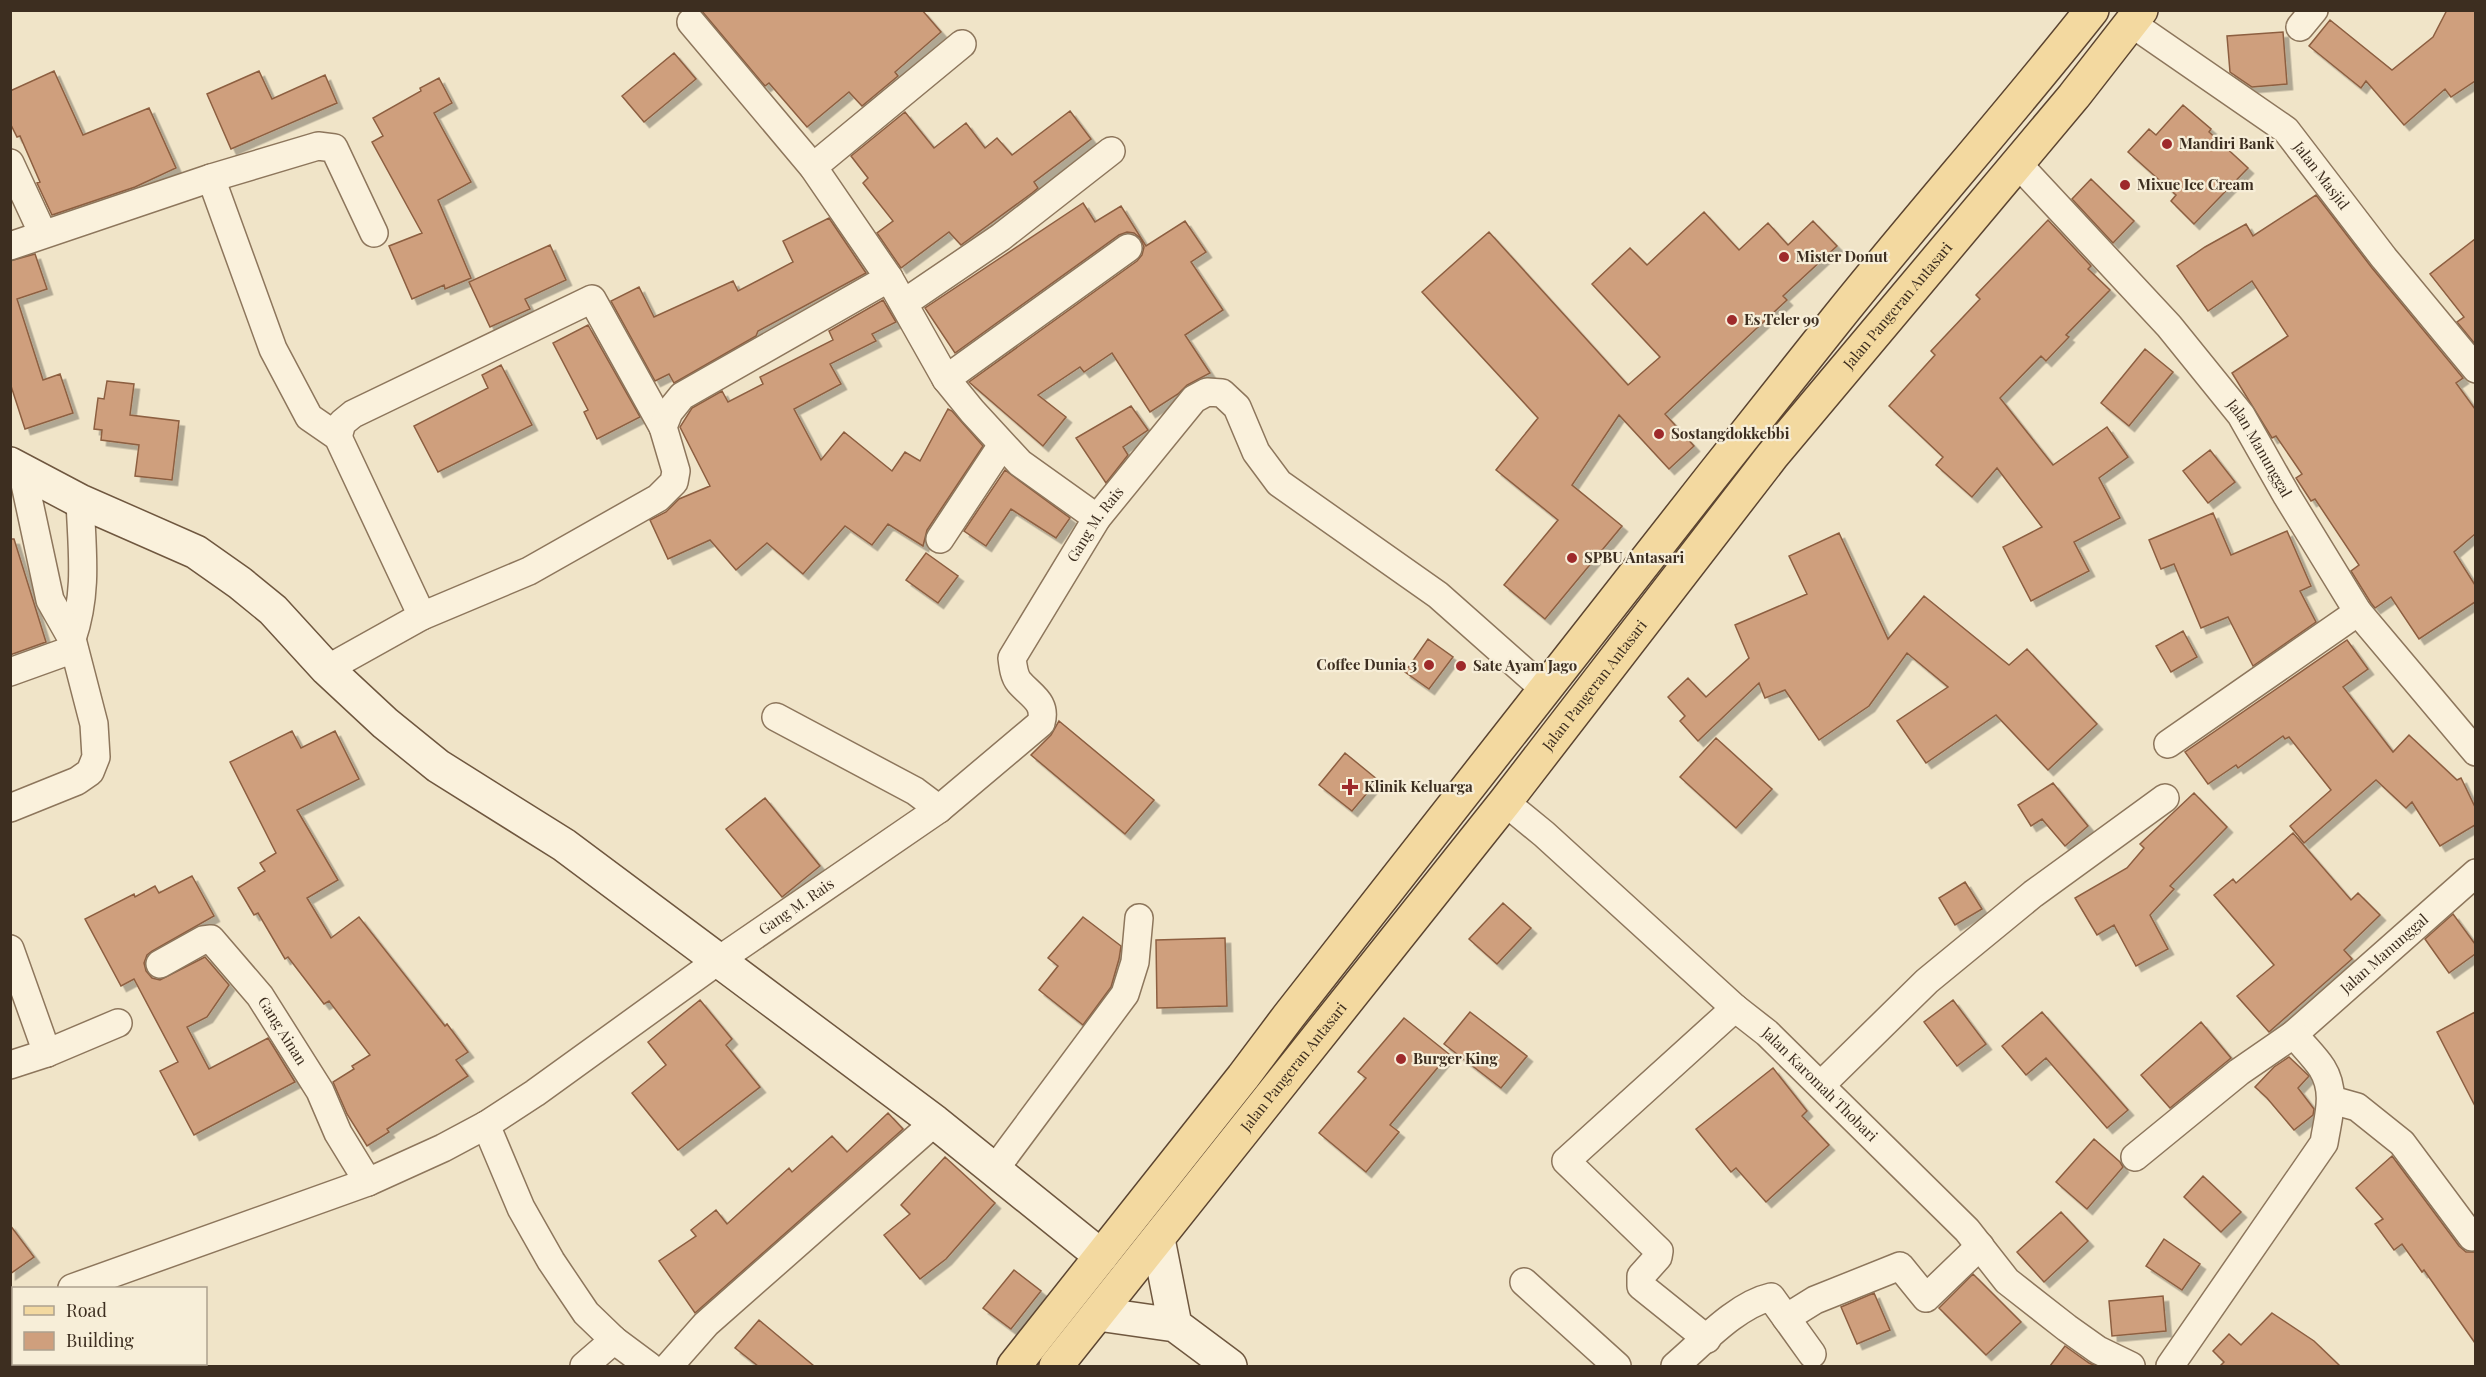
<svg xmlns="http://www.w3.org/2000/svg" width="2486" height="1377" viewBox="0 0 2486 1377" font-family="'Playfair Display',serif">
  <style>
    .building { fill: #cf9f7d; stroke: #8d5f41; stroke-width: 1.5; filter: url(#shadow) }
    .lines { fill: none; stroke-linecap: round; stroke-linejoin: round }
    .street-casing { stroke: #8d765c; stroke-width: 30 }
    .secondary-casing { stroke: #6f573f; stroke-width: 36 }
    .primary-casing { stroke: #5b4430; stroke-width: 36 }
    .street { stroke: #faf1dc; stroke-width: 27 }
    .secondary { stroke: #faf1dc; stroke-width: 33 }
    .primary { stroke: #f3d9a0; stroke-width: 33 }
    .poi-dot { fill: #9e2a2b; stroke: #f7eed8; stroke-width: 2 }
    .labels { text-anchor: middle; stroke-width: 4.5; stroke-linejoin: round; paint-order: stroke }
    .poi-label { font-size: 15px; font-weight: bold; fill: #3d2e20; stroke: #f7eed8; text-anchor: start }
    .street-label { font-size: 15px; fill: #3d2e20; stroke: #f7eed8 }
  </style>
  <defs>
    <filter id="shadow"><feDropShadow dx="5.5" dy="5.5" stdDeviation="0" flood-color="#0004"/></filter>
  </defs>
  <rect width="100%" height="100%" fill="#f0e4c8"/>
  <path class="building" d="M701 10H922L941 32 895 72 898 76 862 106 849 92 807 127 769 83 765 86Z
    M2447 10H2475V81L2451 97 2445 89 2404 125 2366 81 2361 88 2309 46 2330 20 2392 70 2433 37Z
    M2283 32 2287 84 2252 87 2230 72 2227 36Z
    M674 53 696 79 644 122 622 96Z
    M54 71 83 135 149 108 176 168 135 187 52 215 37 183 40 182 20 136 17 137 10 123V91Z
    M259 71 272 99 325 75 337 103 231 149 207 94Z
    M439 78 452 103 434 113 471 182 438 200 471 278 445 289 444 285 412 299 389 246 422 233 372 142 383 136 373 118 421 91 420 88Z
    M2183 105 2211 129 2209 132 2248 168 2194 224 2171 201 2176 195 2128 152 2149 129 2156 135Z
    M1070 111 1091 139 1034 182 1038 188 1032 193 961 245 949 232 901 268 877 233 893 221 863 183 868 178 851 156 905 112 934 148 966 123 985 148 997 138 1012 155Z
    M2091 179 2134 221 2113 243 2072 199Z
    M2316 195 2372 268 2463 378 2456 383 2475 409V534L2454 552 2475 585V602L2419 639 2391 597 2375 608 2371 603 2351 571 2359 565 2315 499 2311 501 2296 478 2302 474 2276 436 2272 438 2232 373 2288 336 2252 281 2208 311 2177 266 2205 247 2246 224 2253 236Z
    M1083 203 1095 222 1121 206 1146 246 1185 221 1206 252 1191 262 1223 310 1185 335 1210 373 1187 385 1178 394 1150 412 1112 353 1084 372 1080 367 1038 395 1066 417 1043 446 969 382 1137 261 1142 255 1144 247 1140 238 1134 233 1127 232 1119 235 955 353 925 308Z
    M1704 212 1739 250 1768 223 1788 245 1813 221 1837 246 1783 296 1787 300 1665 414 1694 446 1669 469 1619 415 1572 485 1622 526 1545 619 1504 585 1558 520 1496 470 1538 418 1422 292 1489 232 1628 385 1660 357 1592 284 1630 248 1647 265Z
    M829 218 866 273 758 331 756 336 674 383 669 374 655 381 611 301 639 287 654 317 733 281 738 291 793 262 783 241Z
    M2048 220 2091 266 2088 269 2110 290 2066 335 2069 337 2046 361 2041 356 2000 398 2053 465 2107 427 2128 457 2099 478 2120 518 2074 542 2089 571 2031 601 2003 547 2042 527 1997 468 1972 497 1936 465 1943 457 1889 406 1935 355 1931 351 1980 299 1976 295Z
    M2475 239V344L2457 322 2464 317 2430 274Z
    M550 245 566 280 525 299 530 309 490 327 469 282Z
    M35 254 47 289 17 299 43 380 60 374 73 413 25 429 10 383V261Z
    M883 300 896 322 872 334 876 341 830 364 841 384 794 409 821 460 844 432 892 471 905 452 920 461 948 409 952 411 983 446 927 530 923 546 888 524 872 545 845 526 803 574 767 543 736 570 710 540 668 559 650 520 666 512 679 499 710 486 680 427 692 408 722 391 728 402 763 384 760 377 833 340 829 331Z
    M588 325 640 417 597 439 584 412 588 410 553 343Z
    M2145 349 2173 372 2129 426 2101 403Z
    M501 365 532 425 438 472 414 426 488 388 482 375Z
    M107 381 134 384 130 415 179 421 172 480 135 476 139 445 101 440 102 430 94 429 98 398 104 399Z
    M1131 406 1148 430 1123 447 1128 455 1106 483 1076 438Z
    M2210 450 2235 482 2208 503 2183 471Z
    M1005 470 1070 518 1056 538 1011 509 986 546 964 531Z
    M2213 513 2231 555 2287 531 2311 586 2300 591 2316 622 2253 666 2228 617 2201 628 2174 564 2161 569 2149 540Z
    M1839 533 1888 639 1924 596 2009 665 2027 649 2097 724 2048 770 1996 715 1926 763 1897 721 1948 687 1907 653 1869 706 1819 740 1785 690 1765 698 1759 683 1698 741 1680 721 1685 716 1668 697 1688 678 1706 697 1749 658 1735 625 1807 594 1789 556Z
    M10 539H14L46 642 10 655Z
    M926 553 958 576 938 603 906 580Z
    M2183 631 2197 657 2171 672 2156 646Z
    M1428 639 1453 657 1429 689 1405 672Z
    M2347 640 2368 669 2343 687 2393 752 2409 735 2457 780 2461 778 2475 807V825L2440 846 2412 802 2406 808 2376 780 2304 843 2290 826 2331 790 2289 737 2285 739 2283 736 2238 768 2236 765 2208 784 2185 752Z
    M1059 721 1154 800 1125 834 1031 755 1051 735Z
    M292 731 301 748 335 731 359 779 297 810 338 880 307 898 331 938 359 917 445 1026 447 1024 468 1052 456 1060 468 1076 387 1129 389 1132 367 1146 347 1114 333 1082 354 1069 352 1066 370 1055 329 1001 324 1004 288 957 285 959 258 913 254 915 238 888 265 871 260 863 276 853 230 762Z
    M1716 738 1772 789 1736 828 1680 777Z
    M1345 753 1378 780 1352 811 1319 785Z
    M2053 783 2088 826 2065 846 2042 819 2031 826 2018 805Z
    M2194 793 2227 827 2170 886 2174 889 2150 915 2168 949 2136 966 2114 925 2097 935 2075 898 2127 868 2144 848 2140 844Z
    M765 798 820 866 782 897 726 829Z
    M2293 833 2351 900 2358 893 2380 915 2344 950 2352 959 2269 1032 2237 996 2274 965 2214 895 2233 879 2236 883Z
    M192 876 214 916 152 951 147 955 144 963 146 971 152 978 160 980 205 957 229 985 207 1017 187 1027 209 1069 268 1038 295 1082 194 1135 160 1071 178 1062 134 979 121 986 85 919 134 894 135 897 155 886 159 893Z
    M1965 882 1982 909 1955 925 1939 898Z
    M1503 903 1531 928 1497 964 1469 939Z
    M2453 914 2475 944V954L2449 973 2425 939Z
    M1083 917 1121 946 1119 959 1111 987 1083 1025 1039 990 1058 966 1048 958Z
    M1225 938 1227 1006 1157 1008 1156 940Z
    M700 1000 732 1039 726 1045 760 1087 678 1150 632 1093 666 1065 648 1042Z
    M1953 1000 1986 1044 1957 1066 1924 1022Z
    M1470 1012 1527 1056 1501 1088 1444 1044Z
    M2042 1012 2128 1110 2107 1128 2046 1058 2026 1075 2002 1046Z
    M2475 1012V1106L2437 1032Z
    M1404 1018 1449 1054 1390 1125 1399 1132 1366 1172 1319 1133 1366 1078 1358 1072Z
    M2201 1022 2231 1058 2170 1108 2141 1075Z
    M2289 1057 2309 1076 2298 1088 2314 1109 2313 1115 2294 1130 2267 1098 2255 1087 2274 1067Z
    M1773 1068 1807 1111 1802 1116 1829 1145 1766 1202 1736 1168 1731 1172 1696 1129Z
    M888 1113 903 1129 695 1313 659 1261 696 1236 691 1230 716 1210 727 1224 789 1168 792 1172 832 1136 847 1152Z
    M2094 1139 2120 1162 2123 1167 2087 1209 2056 1182Z
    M2392 1156 2459 1246 2466 1252H2475V1343L2424 1270 2422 1272 2402 1244 2394 1250 2375 1224 2383 1219 2356 1188Z
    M945 1157 995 1203 946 1259 920 1279 884 1235 910 1214 901 1205Z
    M2203 1176 2241 1212 2221 1232 2184 1197Z
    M2061 1212 2088 1241 2044 1282 2017 1252Z
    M10 1225 34 1257 10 1274Z
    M2164 1239 2200 1264 2182 1290 2146 1266Z
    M1014 1270 1041 1291 1011 1329 983 1308Z
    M1973 1274 2021 1322 1986 1355 1939 1308Z
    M1874 1293 1890 1330 1857 1344 1841 1307Z
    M2163 1296 2166 1331 2112 1336 2109 1301Z
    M2272 1313 2314 1341 2340 1366H2220L2224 1362 2213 1351 2229 1334 2241 1345Z
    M759 1320 814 1366H758L735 1348Z
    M2065 1346 2089 1363 2096 1366H2050Z"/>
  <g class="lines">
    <g class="street-casing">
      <g id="street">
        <path id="s1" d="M2131 23 2286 130 2384 258 2476 369"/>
        <path d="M2300 27 2314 10"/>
        <path d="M10 163 43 234"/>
        <path id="s2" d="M2018 164 2169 326 2241 415 2287 496 2358 612 2476 752"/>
        <path d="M813 167 962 44"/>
        <path d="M211 178 273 349 309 417 338 437 422 616"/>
        <path d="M10 246 211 178 318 146 334 148 374 233"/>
        <path d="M889 278 946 379 972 411 1020 463 1097 518"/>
        <path d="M904 303 1001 237 1111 151"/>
        <path d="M946 379 1128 248"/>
        <path d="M338 437 342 423 353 414 592 299 663 427"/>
        <path d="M940 539 1002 445"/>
        <path d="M72 639C88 592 82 550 80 501"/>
        <path d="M327 669 422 616 529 571 658 498 674 482 676 471 663 427 669 412 682 396 889 278 813 167 691 22"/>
        <path d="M10 672 74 649"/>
        <path d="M776 717 915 791 939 809"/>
        <path d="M2168 744 2358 612"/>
        <path id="s3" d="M1505 802 1544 834 1735 1008 1767 1033 1967 1230 2007 1281 2067 1328 2098 1350 2131 1366"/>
        <path d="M10 808 77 781 90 772 96 757 94 724 72 639 50 600 22 470"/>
        <path d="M10 949 47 1053"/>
        <path id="s4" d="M160 964 203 940 211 939 260 996 320 1091 338 1133 368 1182"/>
        <path d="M10 1065 47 1053 118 1023"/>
        <path d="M1821 1085 1927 981 2033 894 2165 798"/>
        <path d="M2332 1100 2357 1107 2402 1143 2472 1237"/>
        <path d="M486 1125 521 1208 551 1261 586 1313 614 1340 649 1366"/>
        <path id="s5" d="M2135 1157 2239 1072 2294 1034 2476 873"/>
        <path d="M995 1169 1125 994 1135 962 1139 918"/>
        <path d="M1524 1282 1617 1366"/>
        <path id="s6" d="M72 1288 368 1182 443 1148 486 1125 535 1093 719 960 939 809 1041 723C1047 702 1031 696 1019 682 1014 676 1013 666 1012 658L1097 518 1194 399 1207 392 1222 393 1237 407 1256 452 1279 483 1438 595 1544 689"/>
        <path d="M10 1314 14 1312"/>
        <path d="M1786 1318 1815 1300 1900 1266 1926 1298 1980 1246"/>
        <path d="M1707 1339 1641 1286V1276L1658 1257 1659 1251 1566 1161 1735 1008"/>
        <path d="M584 1366 614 1340"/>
        <path d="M669 1366 706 1324 935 1122"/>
        <path d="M1675 1366C1702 1343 1736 1305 1771 1297L1812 1354"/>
        <path d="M2170 1366 2324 1143C2328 1117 2337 1092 2322 1068 2314 1056 2303 1046 2294 1034"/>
      </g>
    </g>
    <g class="secondary-casing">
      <path id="secondary" d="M10 464 80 501 196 552 240 583 273 610 327 669 385 723 438 766 564 845 935 1122 1101 1256
        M1158 1239 1175 1325
        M1098 1314 1175 1325 1230 1366"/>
    </g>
    <g class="primary-casing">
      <g id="primary">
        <path d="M1014 1366 1243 1077 1288 1017C1470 783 1652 551 1836 320 1920 215 2009 115 2092 10"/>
        <path id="s7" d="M1056 1366 1505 802 1772 456 2074 96 2141 10"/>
      </g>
    </g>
    <use href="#street" class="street"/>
    <use href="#secondary" class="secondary"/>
    <use href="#primary" class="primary"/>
  </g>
  <g class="poi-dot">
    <circle cx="2167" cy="144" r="6"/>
    <circle cx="2125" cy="185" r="6"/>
    <circle cx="1784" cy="257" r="6"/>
    <circle cx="1732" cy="320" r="6"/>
    <circle cx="1659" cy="434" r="6"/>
    <circle cx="1572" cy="558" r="6"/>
    <circle cx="1429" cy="665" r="6"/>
    <circle cx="1461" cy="666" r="6"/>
    <path d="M1347 778h6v6h6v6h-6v6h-6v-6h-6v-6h6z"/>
    <circle cx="1401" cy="1059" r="6"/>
  </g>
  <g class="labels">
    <g class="poi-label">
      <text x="2179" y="149">Mandiri Bank</text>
      <text x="2137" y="190">Mixue Ice Cream</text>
      <text x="1796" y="262">Mister Donut</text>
      <text x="1744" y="325">Es Teler 99</text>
      <text x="1671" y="439">Sostangdokkebbi</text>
      <text x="1584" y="563">SPBU Antasari</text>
      <text x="1417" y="670" text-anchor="end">Coffee Dunia 3</text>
      <text x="1473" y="671">Sate Ayam Jago</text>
      <text x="1364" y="792">Klinik Keluarga</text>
      <text x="1413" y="1064">Burger King</text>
    </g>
    <g class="street-label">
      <text dy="5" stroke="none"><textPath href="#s1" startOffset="246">Jalan Masjid</textPath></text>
      <text dy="5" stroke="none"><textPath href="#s7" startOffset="1354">Jalan Pangeran Antasari</textPath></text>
      <text dy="5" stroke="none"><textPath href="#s2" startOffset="374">Jalan Manunggal</textPath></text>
      <text dy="5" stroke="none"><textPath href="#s6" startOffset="1364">Gang M. Rais</textPath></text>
      <text dy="5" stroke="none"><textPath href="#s7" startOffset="868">Jalan Pangeran Antasari</textPath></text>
      <text dy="5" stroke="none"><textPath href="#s6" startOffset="825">Gang M. Rais</textPath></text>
      <text dy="5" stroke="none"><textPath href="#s5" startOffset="322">Jalan Manunggal</textPath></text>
      <text dy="5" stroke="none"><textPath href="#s4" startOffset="174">Gang Ainan</textPath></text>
      <text dy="5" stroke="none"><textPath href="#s7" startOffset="382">Jalan Pangeran Antasari</textPath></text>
      <text dy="5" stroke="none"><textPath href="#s3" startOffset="423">Jalan Karomah Thobari</textPath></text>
    </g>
  </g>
  <rect width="2486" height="1377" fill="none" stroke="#3d2e20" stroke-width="24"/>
  <rect x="12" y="1287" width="195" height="78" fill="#f7eed8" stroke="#ada18e" stroke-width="1.5"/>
  <rect x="24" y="1306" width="30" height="9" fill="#f3d9a0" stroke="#ada18e" stroke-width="1.5"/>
  <text x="66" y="1317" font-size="18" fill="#3d2e20">Road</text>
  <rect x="24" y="1332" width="30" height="18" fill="#cf9f7d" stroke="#ada18e" stroke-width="1.5"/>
  <text x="66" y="1347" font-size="18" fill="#3d2e20">Building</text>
</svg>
